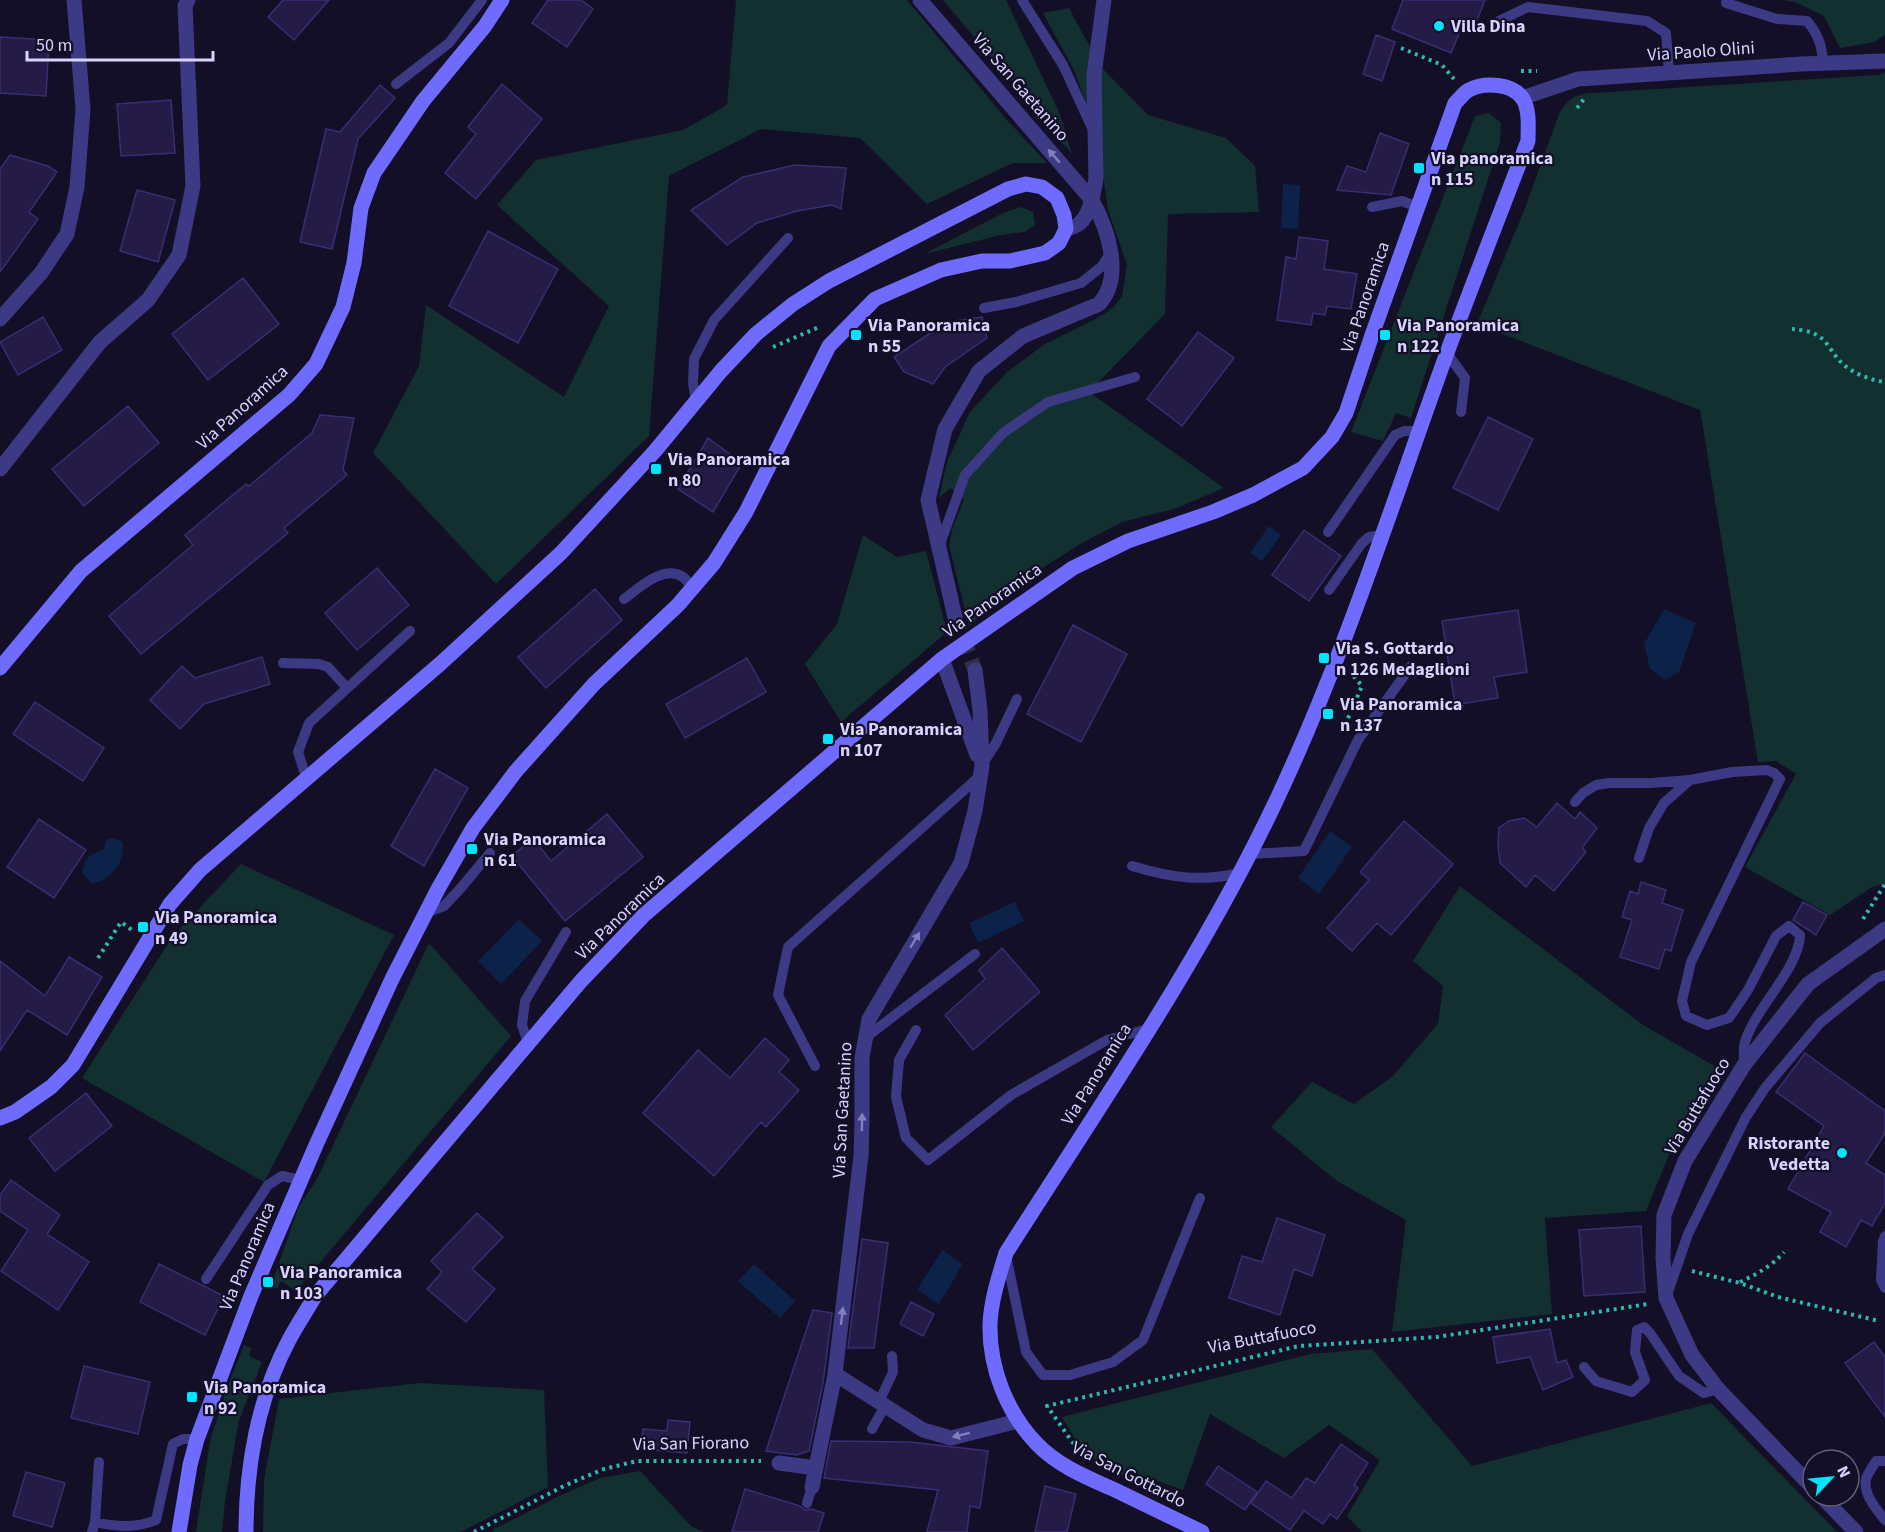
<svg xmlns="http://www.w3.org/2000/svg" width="1885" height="1532" viewBox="0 0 1885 1532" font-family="'Source Sans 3',sans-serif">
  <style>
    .green { fill: #12302f }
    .water { fill: #0c2248 }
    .building { fill: #241b47; stroke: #3b2d73; stroke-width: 1.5 }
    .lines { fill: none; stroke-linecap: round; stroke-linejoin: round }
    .street-tunnel { stroke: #312d47; stroke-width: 15; stroke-dasharray: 15 8; stroke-linecap: butt }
    .path { stroke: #2fb8b0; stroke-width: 4; stroke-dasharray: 3 4.5; stroke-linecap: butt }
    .lane { stroke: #3d3a85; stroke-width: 10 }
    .street { stroke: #3d3a85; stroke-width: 15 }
    .secondary { stroke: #6f6bff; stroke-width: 15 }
    .oneway { fill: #837fbc }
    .poi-dot { fill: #00e5ff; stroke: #130f26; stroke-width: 2 }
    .labels { text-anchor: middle; stroke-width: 4.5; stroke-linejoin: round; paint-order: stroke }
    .poi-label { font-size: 18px; font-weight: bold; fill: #d9d4ff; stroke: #130f26; text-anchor: start }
    .street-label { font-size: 18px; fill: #d9d4ff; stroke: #130f26 }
  </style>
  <rect width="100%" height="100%" fill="#130f26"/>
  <path class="green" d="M736 0H907L1007 120 1047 163H1013L927 204 860 138 761 129 669 176 649 436 496 584 373 453 419 366 426 305 564 397 609 306 497 205 536 160 683 130 727 105Z
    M943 0H1006L1059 112 1072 154Z
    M1782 0H1885V35L1874 42 1840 48 1824 16 1795 2Z
    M1069 8 1101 67 1148 115 1226 138 1255 166 1259 212 1168 214 1165 314 1089 392 1224 488 1174 509 1122 522 1082 543 1020 582 969 626 949 546 952 530 964 499 950 488 939 498 947 462 970 412 1007 372 1045 344 1103 315 1114 307 1122 296 1127 265 1108 210 1098 138 1075 72 1043 13Z
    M1885 72V884L1872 887 1830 915 1745 867 1796 774 1776 761 1758 762 1700 410 1477 324 1525 208 1559 114C1572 91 1584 94 1608 92L1879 75Z
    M1489 113 1501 123 1500 142 1411 418 1396 413 1383 441 1351 432 1475 116Z
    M1021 207 1033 212 1035 225 1024 232 1001 235 924 254 1003 213Z
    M863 535 897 557 926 551 947 632 841 722 805 664 837 624Z
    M241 864 394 935 264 1182 82 1078 173 936Z
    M1460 886 1643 1025 1725 1072 1671 1150 1646 1211 1545 1218 1552 1314 1392 1332 1406 1220 1337 1181 1271 1127 1312 1082 1354 1104 1392 1077 1438 1024 1443 986 1413 961Z
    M429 943 511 1036 296 1291 281 1281 277 1289 271 1286 299 1206 317 1179Z
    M244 1345 251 1348 249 1356 262 1362 239 1420 225 1501 222 1532H196L210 1441 226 1391Z
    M1372 1349 1472 1466 1711 1403 1837 1532H1362L1347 1516 1380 1460 1329 1425 1284 1458 1210 1414 1183 1490 1137 1474 1122 1475 1096 1461 1075 1439 1062 1417 1310 1354Z
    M419 1383 544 1390 548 1487 461 1532H263L264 1480 279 1399Z
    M640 1471 691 1526 704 1532H494L492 1530 559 1496 600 1478Z"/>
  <path class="water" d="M1283 184 1300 185 1298 229 1281 228Z
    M1269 526 1281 535 1262 561 1250 553Z
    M1664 609 1696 623 1679 672 1665 680 1650 669 1644 644Z
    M1330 831 1352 847 1319 894 1298 878Z
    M113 838 122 842C127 859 110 883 92 883L82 873C85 855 90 856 104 849L106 840Z
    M1015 902 1024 921 978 943 969 923Z
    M519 919 542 941 501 984 478 961Z
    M942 1250 963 1264 939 1304 917 1290Z
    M754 1264 795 1301 780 1318 738 1281Z"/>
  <path class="building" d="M283 0H329L294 40 268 17Z
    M548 0H581L593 9 567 47 532 23Z
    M1403 0H1485L1474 28 1463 24 1451 53 1392 29Z
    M1376 35 1395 42 1382 81 1363 74Z
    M0 37 49 40 46 96 0 93Z
    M502 84 542 119 476 199 445 173 476 134 468 127Z
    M380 85 395 98 358 139 332 249 300 242 326 129 340 132Z
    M171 100 175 153 121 156 117 104Z
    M1380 133 1409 144 1391 195 1337 190 1347 166 1366 172Z
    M10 155 48 166 57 172 29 212 38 219 0 272V169Z
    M795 165 846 168 841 209 832 205 797 211 757 223 727 245 691 210 743 177Z
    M137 190 175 200 158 262 120 251Z
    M488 231 558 269 518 343 449 306Z
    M1299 237 1328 241 1324 269 1357 274 1351 309 1327 306 1325 315 1313 313 1311 325 1277 320 1286 257 1296 259Z
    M243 278 279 324 208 380 172 334Z
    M43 317 62 350 18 375 0 342Z
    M982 317 987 338 945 367 933 384 904 372 894 357 947 322Z
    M1198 332 1234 358 1182 426 1147 399Z
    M128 406 159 443 84 506 52 469Z
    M320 415 354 418 343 470 347 475 284 528 288 533 141 654 109 616 193 545 185 535 246 484 249 486 312 433Z
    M1488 417 1533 439 1498 510 1453 488Z
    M708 438 742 463 713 512 678 489Z
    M1304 530 1341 556 1309 601 1272 575Z
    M377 568 409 605 357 650 325 613Z
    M595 589 622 620 546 688 518 657Z
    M1518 610 1527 672 1494 677 1498 698 1455 705 1442 621Z
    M1073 625 1127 654 1081 742 1027 714Z
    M262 657 270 684 204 704 180 729 150 700 182 666 195 678Z
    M747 658 766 692 685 738 666 704Z
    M35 702 104 748 83 781 13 734Z
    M435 769 468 788 424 866 391 846Z
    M1557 803 1575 819 1580 812 1597 828 1582 848 1586 852 1554 891 1535 875 1526 887 1500 863 1498 846 1499 828 1509 821 1524 818 1537 827Z
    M607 814 643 857 565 921 512 856 533 838 551 861Z
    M39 819 86 850 54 898 7 867Z
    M1404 821 1453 864 1391 935 1377 923 1352 951 1327 928 1369 880 1360 872Z
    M1641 882 1666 890 1662 903 1683 910 1671 951 1665 949 1659 969 1620 957 1632 920 1622 917 1630 891 1638 894Z
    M1803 902 1827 915 1816 935 1793 920Z
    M1002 948 1040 992 973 1050 945 1015 985 979 979 970Z
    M69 957 102 977 67 1035 27 1010 0 1051V961L45 996Z
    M765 1038 789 1060 779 1072 799 1090 766 1127 761 1122 714 1176 643 1113 698 1050 730 1078Z
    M1805 1053 1885 1111V1133L1866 1163 1885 1175V1203L1872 1226 1861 1220 1846 1247 1820 1232 1831 1212 1788 1189 1824 1126 1776 1092Z
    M86 1093 112 1126 55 1171 29 1138Z
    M11 1180 60 1215 47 1234 89 1262 58 1310 1 1271 28 1230 0 1211V1195Z
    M477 1213 503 1237 472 1269 495 1289 466 1322 427 1289 442 1272 431 1261Z
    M1277 1218 1325 1235 1312 1276 1294 1269 1280 1315 1229 1298 1242 1256 1262 1262Z
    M1641 1226 1645 1292 1584 1296 1579 1230Z
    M862 1239 888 1243 874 1348H848Z
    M159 1264 224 1296 205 1335 140 1302Z
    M911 1302 934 1314 923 1336 900 1324Z
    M813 1310 832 1313 823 1383 809 1451 797 1455 766 1451Z
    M1550 1329 1557 1363 1566 1360 1573 1377 1543 1390 1530 1357 1497 1363 1493 1337Z
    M1874 1342 1885 1357V1417L1845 1363Z
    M84 1366 150 1382 138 1434 71 1418Z
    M668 1420 690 1422 687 1453 641 1449 643 1429 667 1431Z
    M831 1441 910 1442 988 1451 980 1508 970 1506 967 1532H927L938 1490 824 1478Z
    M1341 1444 1368 1463 1354 1485 1358 1488 1337 1519 1330 1514 1323 1524 1304 1511 1290 1530 1251 1503 1266 1481 1292 1498 1306 1478 1315 1483Z
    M1218 1466 1257 1492 1245 1510 1206 1484Z
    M26 1472 65 1483 52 1527 13 1516Z
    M1045 1486 1076 1494 1067 1532H1035Z
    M745 1489 800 1506 805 1510 811 1509 824 1513 818 1532H732Z"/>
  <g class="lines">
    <path class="street-tunnel" d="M955 617 975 670"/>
    <path class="path" d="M1401 48 1442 65 1454 79
      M1521 71H1537
      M1577 108 1584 99
      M1792 329C1801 330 1812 331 1820 337 1827 342 1832 352 1838 359 1849 372 1869 380 1885 382
      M773 347 819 327
      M1345 725 1362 686 1352 674
      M1863 919 1885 884
      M98 958 121 922 132 930
      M1692 1271 1740 1283 1778 1297 1879 1321
      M1740 1282C1757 1274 1772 1266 1784 1252
      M1078 1450 1047 1406 1299 1346 1437 1337 1648 1304
      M474 1532 566 1485 604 1469 637 1461H761"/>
    <path class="lane" d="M1022 0 1063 65 1093 130
      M1726 3 1777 19 1807 21C1818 34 1822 45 1823 63
      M1499 21 1528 7 1647 21 1666 33 1669 72
      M396 84 449 43 482 0
      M1372 207 1402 201 1418 207
      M984 308 1016 302 1081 283 1101 267 1110 254
      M1447 353 1465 378 1461 412
      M696 402 693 383 694 359 714 320 788 238
      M1328 532 1395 435 1404 431H1420
      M939 547 965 475 1003 433 1048 402 1135 377
      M1329 590 1362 543 1369 537 1383 535
      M624 599C639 588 664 564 683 577 686 579 690 585 693 588
      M283 663 319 664 328 667 347 688
      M982 765 996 743 1017 699
      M307 780 298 752 309 723 410 631
      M1575 802 1583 793 1596 785 1609 783H1651L1690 780 1732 772 1767 770 1774 773 1780 779 1691 962 1682 1001 1686 1016 1707 1025 1729 1018 1748 990 1776 936 1789 926 1800 935C1799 969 1755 1008 1745 1042 1743 1049 1744 1058 1744 1065
      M1251 854 1304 851 1358 740 1411 666
      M1639 858 1649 828 1664 803 1690 780
      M1132 866C1172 878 1200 882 1241 873
      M425 913 444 906 460 889 490 853
      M916 1030 899 1060 896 1097 906 1138 928 1160 1011 1095 1107 1040 1148 1029
      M865 1038 975 954
      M528 1043 522 1025 525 1001 566 932
      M815 1066 778 995 788 947 980 776
      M1885 1236 1883 1241 1881 1280 1885 1288
      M1006 1255 1026 1352 1043 1375H1070L1113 1362 1143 1340 1200 1198
      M206 1279 268 1185 282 1176 301 1180
      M1667 1295 1688 1234 1746 1117 1765 1088 1820 1023 1876 978 1885 975
      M1584 1367 1596 1381 1632 1392 1645 1380 1635 1352 1637 1330 1644 1327 1650 1333 1679 1376 1704 1393 1718 1389
      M879 1402 893 1372 892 1356
      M872 1429 885 1406
      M1885 1461H1876C1873 1466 1868 1473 1866 1479 1863 1494 1876 1509 1885 1520
      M807 1503 812 1487
      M95 1522C115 1527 137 1528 156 1520L173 1444 183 1439H197
      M92 1532 95 1522 99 1462"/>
    <path class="street" d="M920 0 1092 200C1108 229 1124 277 1099 304L1023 336 979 371 945 429 928 500 955 617
      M1522 98 1578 79 1801 64 1885 61
      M1066 229C1070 228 1077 226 1080 223 1091 213 1093 193 1096 179L1094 75 1104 0
      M0 319 41 273 67 234 77 187 83 109 74 0
      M0 469 100 342 148 300 179 255 193 186 185 6 188 0
      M942 659 977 755
      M835 1374 923 1430 951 1438 1018 1421
      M779 1463 816 1468
      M812 1487 835 1374 861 1156 862 1122V1058L869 1019 961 863 975 811 982 766 980 710 975 670
      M1813 1488 1718 1389 1692 1355 1666 1298 1663 1258 1664 1215 1685 1161 1744 1065 1808 984 1885 929
      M1821 1496 1856 1532"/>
    <path class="secondary" d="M0 668 81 571 289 395 316 364 343 307 354 263 361 208 374 173 423 101 485 26 502 0
      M0 1118 15 1112 51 1087 73 1065 170 904 200 870 440 664 561 553 655 451 721 371 756 334 793 304 829 281 1008 189 1026 184 1042 187 1057 198 1064 215 1066 229 1059 243 1045 253 1010 261H982L941 270 875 299 829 346 746 512 714 563 678 605 594 684 516 771 473 828 438 889 392 979 316 1145 251 1296 197 1439 190 1465 179 1532
      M246 1532C246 1467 258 1398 289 1340 297 1325 307 1310 315 1296L581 981 644 915 942 659 1073 568 1128 541 1213 512 1253 495 1303 468 1332 437 1346 413 1372 335 1455 103C1460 99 1464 92 1469 90 1484 82 1513 83 1523 99 1530 111 1528 128 1528 141 1501 211 1474 280 1448 350 1393 501 1345 655 1276 801 1201 960 1100 1105 1006 1253 999 1276 991 1300 990 1324 989 1368 1007 1413 1037 1444 1058 1466 1088 1478 1115 1490 1144 1504 1173 1518 1202 1532"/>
  </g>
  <defs><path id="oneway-solid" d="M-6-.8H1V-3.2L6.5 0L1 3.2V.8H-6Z" transform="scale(1.5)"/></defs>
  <g class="oneway">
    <use href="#oneway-solid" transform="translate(1054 156) rotate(-131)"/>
    <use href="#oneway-solid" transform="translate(915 940) rotate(-59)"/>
    <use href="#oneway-solid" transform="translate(862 1122) rotate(-89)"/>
    <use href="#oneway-solid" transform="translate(842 1316) rotate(-83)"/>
    <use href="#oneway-solid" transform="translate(961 1435) rotate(166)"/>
  </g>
  <g class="poi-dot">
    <circle cx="1439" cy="26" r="6"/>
    <rect x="1413" y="162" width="12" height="12" rx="3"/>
    <rect x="850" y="329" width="12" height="12" rx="3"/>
    <rect x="1379" y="329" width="12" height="12" rx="3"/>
    <rect x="650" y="463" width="12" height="12" rx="3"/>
    <rect x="1318" y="652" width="12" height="12" rx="3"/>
    <rect x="1322" y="708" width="12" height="12" rx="3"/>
    <rect x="822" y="733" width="12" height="12" rx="3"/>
    <rect x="466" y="843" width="12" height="12" rx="3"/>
    <rect x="137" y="921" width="12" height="12" rx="3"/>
    <circle cx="1842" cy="1153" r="6"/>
    <rect x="262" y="1276" width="12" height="12" rx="3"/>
    <rect x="186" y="1391" width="12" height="12" rx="3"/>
  </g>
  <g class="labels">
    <g class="poi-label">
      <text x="1451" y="32">Villa Dina</text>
      <text x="1431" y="164">Via panoramica<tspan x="1431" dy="21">n 115</tspan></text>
      <text x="868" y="331">Via Panoramica<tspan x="868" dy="21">n 55</tspan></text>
      <text x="1397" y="331">Via Panoramica<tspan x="1397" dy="21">n 122</tspan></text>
      <text x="668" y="465">Via Panoramica<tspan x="668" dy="21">n 80</tspan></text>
      <text x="1336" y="654">Via S. Gottardo<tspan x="1336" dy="21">n 126 Medaglioni</tspan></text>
      <text x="1340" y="710">Via Panoramica<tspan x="1340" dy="21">n 137</tspan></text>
      <text x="840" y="735">Via Panoramica<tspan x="840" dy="21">n 107</tspan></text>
      <text x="484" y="845">Via Panoramica<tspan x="484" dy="21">n 61</tspan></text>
      <text x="155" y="923">Via Panoramica<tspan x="155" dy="21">n 49</tspan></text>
      <text x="1830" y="1149" text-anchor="end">Ristorante<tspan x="1830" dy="21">Vedetta</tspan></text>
      <text x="280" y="1278">Via Panoramica<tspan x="280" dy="21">n 103</tspan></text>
      <text x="204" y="1393">Via Panoramica<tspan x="204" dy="21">n 92</tspan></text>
    </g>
    <g class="street-label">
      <text transform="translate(1701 51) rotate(-4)" y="6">Via Paolo Olini</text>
      <text transform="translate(1021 87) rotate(49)" y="6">Via San Gaetanino</text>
      <text transform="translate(1365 297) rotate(-71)" y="6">Via Panoramica</text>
      <text transform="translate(242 407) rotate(-42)" y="6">Via Panoramica</text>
      <text transform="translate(992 600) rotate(-35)" y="6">Via Panoramica</text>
      <text transform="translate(620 916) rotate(-44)" y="6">Via Panoramica</text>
      <text transform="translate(1096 1074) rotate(-58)" y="6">Via Panoramica</text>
      <text transform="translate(1697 1106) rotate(-59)" y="6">Via Buttafuoco</text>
      <text transform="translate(842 1110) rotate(-87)" y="6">Via San Gaetanino</text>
      <text transform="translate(247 1256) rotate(-67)" y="6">Via Panoramica</text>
      <text transform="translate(1262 1337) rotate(-11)" y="6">Via Buttafuoco</text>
      <text transform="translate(691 1443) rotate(-1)" y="6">Via San Fiorano</text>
      <text transform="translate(1129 1474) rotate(27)" y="6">Via San Gottardo</text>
    </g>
  </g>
  <g transform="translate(1831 1478) rotate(64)"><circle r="28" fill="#130f26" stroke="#625e7d" stroke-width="1.5"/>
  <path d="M0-4.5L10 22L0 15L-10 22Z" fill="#00e5ff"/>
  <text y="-9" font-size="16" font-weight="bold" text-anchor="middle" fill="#d9d4ff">N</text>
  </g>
  <path d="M27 51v9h186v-9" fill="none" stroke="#d9d4ff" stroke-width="3"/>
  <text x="36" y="51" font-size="18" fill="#d9d4ff" stroke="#130f26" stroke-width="4.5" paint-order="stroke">50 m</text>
</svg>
